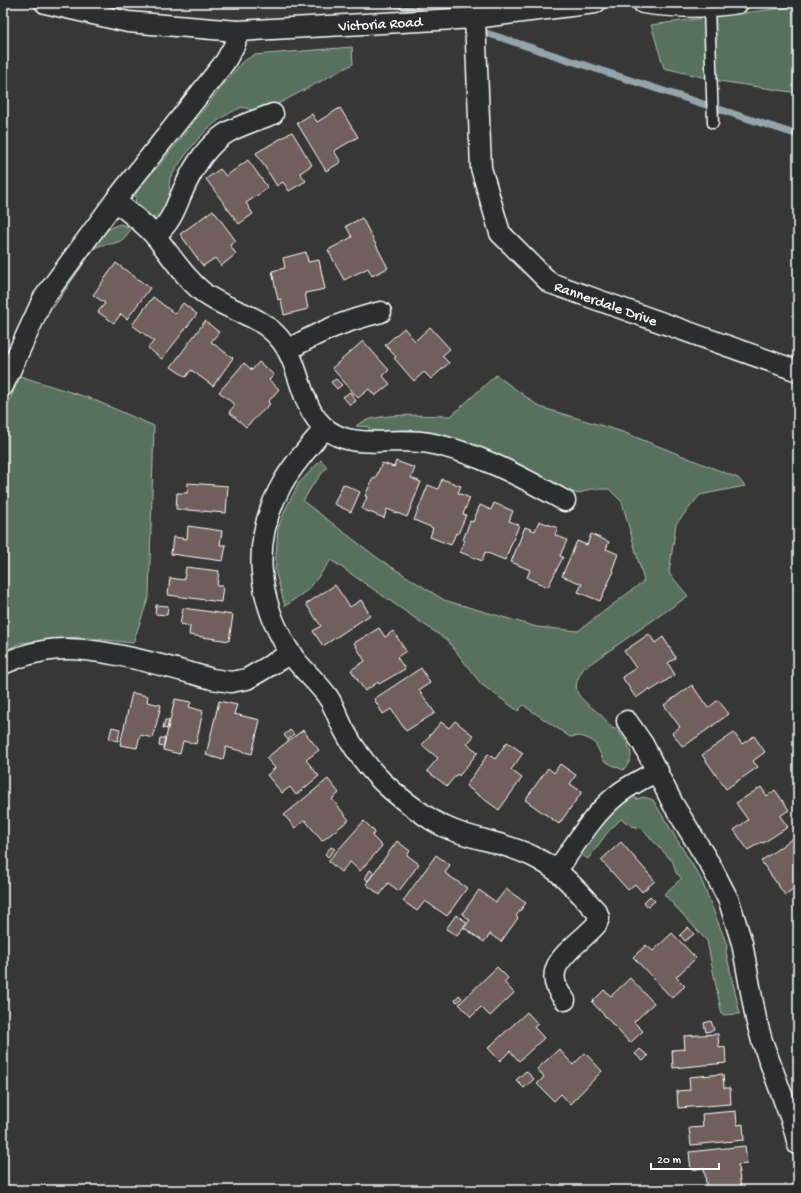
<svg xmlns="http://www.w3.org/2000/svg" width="801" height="1193" viewBox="0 0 801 1193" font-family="'Gochi Hand',sans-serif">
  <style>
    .green { fill: #59715f; stroke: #acb8af }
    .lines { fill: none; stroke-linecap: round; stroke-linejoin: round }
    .stream { stroke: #94a4aa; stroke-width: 7 }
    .building { fill: #715e5d; stroke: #fff }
    .service-casing { stroke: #fff; stroke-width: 13 }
    .minor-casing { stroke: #fff; stroke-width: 23 }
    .service { stroke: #2a2d2e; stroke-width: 10 }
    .minor { stroke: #2a2d2e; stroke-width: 20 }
    .labels { text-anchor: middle; stroke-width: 4; stroke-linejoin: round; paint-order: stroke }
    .street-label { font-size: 15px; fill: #fff; stroke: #2a2d2e }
  </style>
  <rect width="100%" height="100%" fill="#383737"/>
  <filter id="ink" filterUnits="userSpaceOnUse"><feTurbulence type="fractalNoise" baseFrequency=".025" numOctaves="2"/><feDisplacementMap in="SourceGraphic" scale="8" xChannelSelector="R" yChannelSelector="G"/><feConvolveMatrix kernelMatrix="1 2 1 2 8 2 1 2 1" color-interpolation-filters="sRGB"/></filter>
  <g filter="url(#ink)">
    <path class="green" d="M798 6V93L719 81 664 68 651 25Z
      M352 47 353 64 276 105 256 111 242 107C206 123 191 146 170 178L169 185 171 197 160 216 153 218C149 215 142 212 139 209 127 194 147 177 157 168L241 63 254 55Z
      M120 224 132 228C128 233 124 240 118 242 109 246 101 242 93 250L53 308C68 284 93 231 120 224Z
      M496 375 540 407 623 432 738 478 745 486 700 495 676 524 669 573 688 596 584 668C566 694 583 699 601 715 605 719 609 724 613 729L616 727C626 744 640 753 623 770L604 761 596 745 591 740 581 736 570 737 523 705 518 711 481 684 448 641 331 560 309 589 285 606 275 570 278 528 286 508 299 483 321 460 327 467 312 486 303 501 379 559 444 600 537 627 578 631 644 581 622 502 609 489H590L578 494C564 490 553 482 540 476 501 458 448 431 405 430 393 430 381 432 369 433V427L356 426C373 411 428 416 451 416Z
      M20 376 92 399 154 426 149 596 133 643 78 637 20 643 3 652V415Z
      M633 794 636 799 644 797 653 800 701 879 727 945 726 952 740 1014 722 1015 707 941 664 894 682 878 676 873 673 862 641 828 632 826 621 819 607 833 588 859 579 853C594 829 612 812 633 794Z"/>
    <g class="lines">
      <path class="stream" d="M393 3 427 14
        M477 30 798 135"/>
    </g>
    <path class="building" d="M340 108 358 137 334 151 341 162 326 171 297 123 312 114 317 122Z
      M292 132 312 165 300 173 306 181 289 191 283 182 277 186 256 153Z
      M248 160 268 188 246 203 253 214 239 224 206 179 220 169 226 176Z
      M213 210 236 241 230 245 236 254 221 266 215 258 203 266 180 234Z
      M362 218 388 268 372 276 368 268 344 280 328 250 352 237 346 226Z
      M306 252 308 262 319 260 325 289 305 293 308 309 284 315 281 299 278 300 272 271 285 268 283 258Z
      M116 263 150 288 127 319 121 314 114 323 98 312 105 303 93 295Z
      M153 297 175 314 183 303 197 314 162 359 148 348 154 341 132 325Z
      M205 321 219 332 211 342 233 358 213 386 191 370 186 377 171 367Z
      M430 327 450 349 442 356 449 363 431 379 424 372 414 381 394 358 396 357 385 345 404 328 415 341Z
      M363 341 389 370 383 376 390 384 375 396 369 389 358 398 332 368Z
      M259 362 274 375 269 380 279 389 268 402 270 404 246 427 229 412 235 405 219 392 244 363 252 370Z
      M336 379 342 385 337 389 331 382Z
      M350 392 356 401 350 405 343 397Z
      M396 461 415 468 411 478 421 482 407 517 387 509 384 518 362 509 367 497 365 496 373 478 375 479 382 463 394 467Z
      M442 479 461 486 458 493 470 498 463 514 466 515 458 534 456 533 451 545 430 537 433 528 414 520 428 485 438 489Z
      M188 483 228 486 226 513 176 509 177 493H187Z
      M343 484 360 492 351 512 334 504Z
      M494 503 513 511 509 521 519 525 505 560 485 552 482 561 460 552 465 540H463L470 521 473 522 480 505 491 510Z
      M539 521 558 528 555 535 567 540 560 556 563 557 548 587 527 578 530 570 511 562 525 527 535 531Z
      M188 526 222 531 220 545H226L223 561 171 554 173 537 187 539Z
      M591 534 609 542 606 549 618 554 612 570 614 571 600 601 578 592 582 584 562 576 577 541 587 545Z
      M186 567 219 571 217 586H223L221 602 168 595 170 578 184 580Z
      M335 585 350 607 361 600 370 615 323 646 313 631 321 626 306 604Z
      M156 605 168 606 167 615 155 614Z
      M183 608 233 615 229 641 189 635 190 626 180 624Z
      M379 628 385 637 393 631 406 651 397 657 405 669 379 684 378 682 365 691 351 670 365 661 354 643Z
      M649 634 655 643 663 637 676 658 668 663 675 675 650 691 649 689 636 698 622 677 636 668 624 651Z
      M421 668 430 683 419 690 435 713 406 731 391 709 383 714 374 699Z
      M692 685 708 708 718 700 729 714 683 747 672 733 680 727 664 705Z
      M132 693 148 696 147 702 161 705 153 738 140 735 137 748 120 745Z
      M175 699 191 702 189 707 203 711 196 744 183 741 180 754 163 750Z
      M219 701 237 705 234 714 260 720 252 754 226 747 223 760 206 755Z
      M165 720H169L167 729 163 728Z
      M455 721 474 736 467 744 478 752 459 776 457 774 447 786 427 771 438 758 422 745 441 722 449 728Z
      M112 727 120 729 118 741 109 739Z
      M290 730 294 734 288 740 284 735Z
      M303 730 319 750 306 760 319 776 296 795 290 787 282 793 267 775 275 768 266 758Z
      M734 733 742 744 754 736 765 752 753 761 758 767 726 789 702 755Z
      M160 738H165L163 747 159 746Z
      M507 742 523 753 511 770 522 778 499 810 466 786 488 754 495 759Z
      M560 764 576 775 570 784 582 792 559 824 525 800 548 768 554 773Z
      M328 779 339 793 332 799 349 820 322 841 305 820 295 828 284 815Z
      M761 787 767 796 775 790 789 810 780 816 788 827 763 843 761 842 748 850 734 830 748 820 736 803Z
      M364 821 375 832 372 836 382 846 360 871 350 862 341 872 328 861Z
      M793 838 798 844V885L785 895 761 861Z
      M397 841 410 851 407 855 419 864 399 891 388 883 380 895 366 884Z
      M621 842 655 881 642 892 635 884 628 890 601 860Z
      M331 847 335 849 328 857 325 854Z
      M436 855 450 865 445 873 467 888 447 916 425 901 417 911 403 901Z
      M370 870 374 873 368 881 365 878Z
      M506 889 526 903 516 916 518 918 501 942 490 934 484 942 464 928 470 920 462 914 479 890 496 902Z
      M650 896 655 901 648 907 644 902Z
      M456 915 467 922 457 936 446 929Z
      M688 927 694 934 685 941 680 935Z
      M672 933 696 958 676 977 685 986 672 998 633 957 646 945 653 951Z
      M497 967 508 978 504 982 514 993 490 1016 481 1007 471 1017 459 1004Z
      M630 978 654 1003 634 1022 643 1031 630 1043 592 1002 604 990 611 996Z
      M459 995 462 998 457 1002 455 1000Z
      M527 1012 538 1024 534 1027 544 1038 519 1061 510 1051 500 1061 488 1048Z
      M711 1021 714 1030 706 1032 704 1023Z
      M718 1034 719 1048 725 1047 726 1063 673 1068 672 1050 685 1049 684 1036Z
      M559 1049 573 1065 585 1053 602 1071 570 1104 561 1094 554 1101 537 1084 544 1077 537 1069Z
      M640 1049 648 1056 643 1061 635 1054Z
      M526 1071 534 1079 524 1088 516 1080Z
      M723 1074 724 1088H730L731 1104 678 1108 677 1091 690 1090 689 1077Z
      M736 1111 737 1125 743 1124 744 1140 691 1145 689 1128 703 1127 702 1114Z
      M745 1146 747 1164 738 1165 741 1190H707L704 1168 691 1170 689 1152Z"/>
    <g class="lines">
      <g class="service-casing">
        <path id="service" d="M709 7 713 123"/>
      </g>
      <g class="minor-casing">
        <g id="minor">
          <path id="s1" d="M45 3 128 22 237 31 475 18 595 3"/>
          <path d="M643 3C676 8 706 8 738 3"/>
          <path id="s2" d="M475 18 481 168 500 233 550 283 798 371"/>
          <path d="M115 201C129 212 145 224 156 237 172 257 185 278 205 294 230 312 258 313 280 339 304 368 298 417 336 435 362 448 401 437 429 443 476 452 524 478 565 501"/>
          <path d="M155 236C175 218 175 206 186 184 194 166 208 145 225 134 239 125 258 120 273 114"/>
          <path d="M288 350C320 331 345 321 381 312"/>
          <path d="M3 386 43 299 115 201 225 62 235 44 237 31"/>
          <path d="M325 428C310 446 292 465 281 486 251 541 257 599 289 651 300 669 319 682 330 700 335 709 339 720 344 730 366 771 393 795 432 820 462 839 500 840 532 856 560 869 576 889 597 912L599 918 596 925C573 950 536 967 565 1000"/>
          <path d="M3 664C16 658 30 653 44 651 88 642 168 667 212 679L231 682 247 679 291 653"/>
          <path d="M627 721 643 744 673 804 711 866 729 901 742 943 756 1019 762 1041 793 1125 798 1145"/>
          <path d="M557 870C576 844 592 815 617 795 629 785 644 778 658 771"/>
        </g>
      </g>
      <use href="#service" class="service"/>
      <use href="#minor" class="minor"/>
    </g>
  </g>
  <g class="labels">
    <g class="street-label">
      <text dy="5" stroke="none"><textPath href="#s1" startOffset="338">Victoria Road</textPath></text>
      <text dy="5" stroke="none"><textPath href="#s2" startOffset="348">Rannerdale Drive</textPath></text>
    </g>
  </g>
  <rect width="801" height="1193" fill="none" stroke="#2a2d2e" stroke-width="16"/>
  <rect x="8" y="8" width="785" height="1177" fill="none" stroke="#fff" stroke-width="1.5" filter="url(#ink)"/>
  <path d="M651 1163v6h68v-6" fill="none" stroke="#ffffff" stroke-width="2"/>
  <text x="657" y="1163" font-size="12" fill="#ffffff" stroke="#2a2d2e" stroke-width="3" paint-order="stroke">20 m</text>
</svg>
